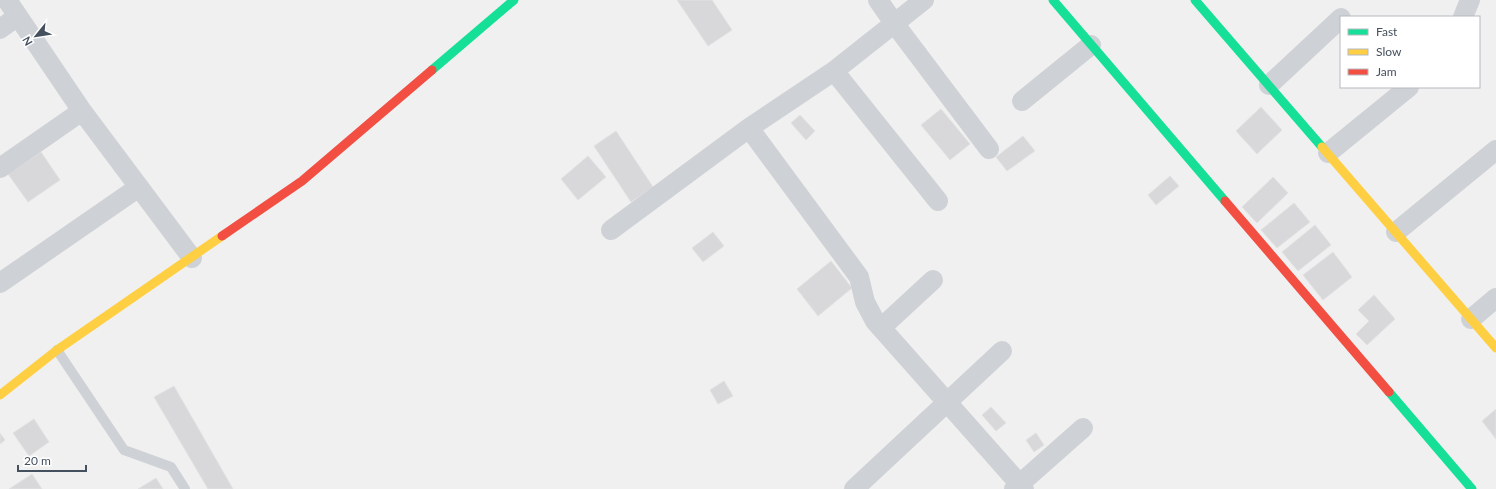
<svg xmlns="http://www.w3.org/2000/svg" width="1496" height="489" viewBox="0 0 1496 489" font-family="Lato,sans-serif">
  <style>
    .building { fill: #d8d8db; stroke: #e2e2e3 }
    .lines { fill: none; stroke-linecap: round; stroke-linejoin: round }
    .lane { stroke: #ced1d5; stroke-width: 10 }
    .street { stroke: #ced1d5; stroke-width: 20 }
    .fast { stroke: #16e098; stroke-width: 9 }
    .slow { stroke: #ffcf43; stroke-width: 9 }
    .jam { stroke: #f24e42; stroke-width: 9 }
  </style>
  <rect width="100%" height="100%" fill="#f1f0f0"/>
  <path class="building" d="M677 0H712L732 30 708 46Z
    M1261 107 1282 130 1257 154 1236 131Z
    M941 109 970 144 950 160 921 125Z
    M800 115 815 131 806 140 791 123Z
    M616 131 653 187 631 202 594 146Z
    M1023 136 1035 151 1007 171 996 157Z
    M41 152 60 180 28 202 8 174Z
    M588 156 606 177 578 200 561 179Z
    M1170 176 1179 186 1156 205 1148 195Z
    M1273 177 1288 193 1257 223 1242 207Z
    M1294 203 1310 222 1277 248 1261 230Z
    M1315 225 1331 245 1298 271 1282 252Z
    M713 232 724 246 703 262 692 248Z
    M1333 252 1352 277 1323 300 1303 275Z
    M831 261 852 288 818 316 797 289Z
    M1374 295 1395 319 1367 345 1356 334 1369 321 1358 310Z
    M724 381 733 396 718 404 710 390Z
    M174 386 233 489H208L154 397Z
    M991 407 1006 423 996 431 982 415Z
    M1496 409V439L1482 421Z
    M34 419 49 442 29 456 13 433Z
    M0 433 5 440 0 444Z
    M1036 433 1044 445 1034 452 1026 440Z
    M32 474 42 489H9Z
    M156 478 163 489H138Z"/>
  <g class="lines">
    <path class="lane" d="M57 350 124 450 171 467 185 489"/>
    <path class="street" d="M7 0 82 111 192 258
      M878 0 894 23 989 149
      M1463 17 1470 0
      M0 29 18 16
      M834 71 938 201
      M1269 85 1341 18
      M1022 101 1091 45
      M749 128 859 277 865 302 875 321 1024 489
      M1328 153 1409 87
      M0 168 82 111
      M611 230 749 128 834 71 924 0
      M1396 232 1496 150
      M0 283 139 187
      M1471 319 1496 298
      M881 328 933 280
      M854 489 1002 351
      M1014 489 1083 428"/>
    <path class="fast" d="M1053 0 1225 201
      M1195 0 1322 147
      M432 70 514 0
      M1389 392 1472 489"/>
    <path class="slow" d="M1322 147 1496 348
      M0 395 57 350 222 236"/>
    <path class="jam" d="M1225 201 1389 392
      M222 236 302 181 432 70"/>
  </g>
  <rect x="1340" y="16" width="140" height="72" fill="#ffffff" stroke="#b5b9bf"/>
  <rect x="1348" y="29" width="20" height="6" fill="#16e098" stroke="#b5b9bf"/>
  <text x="1376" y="36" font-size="12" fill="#45505f">Fast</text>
  <rect x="1348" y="49" width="20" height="6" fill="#ffcf43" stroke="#b5b9bf"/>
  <text x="1376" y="56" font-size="12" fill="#45505f">Slow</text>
  <rect x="1348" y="69" width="20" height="6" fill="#f24e42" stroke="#b5b9bf"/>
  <text x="1376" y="76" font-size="12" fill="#45505f">Jam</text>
  <g transform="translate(36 36) rotate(240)" stroke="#ffffff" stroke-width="3" paint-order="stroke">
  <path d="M0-3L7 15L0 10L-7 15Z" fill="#45505f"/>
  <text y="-6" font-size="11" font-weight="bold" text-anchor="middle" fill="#45505f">N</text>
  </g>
  <path d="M18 465v6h68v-6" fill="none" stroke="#45505f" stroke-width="2"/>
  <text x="24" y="465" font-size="12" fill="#45505f" stroke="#ffffff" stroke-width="3" paint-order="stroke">20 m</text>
</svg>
